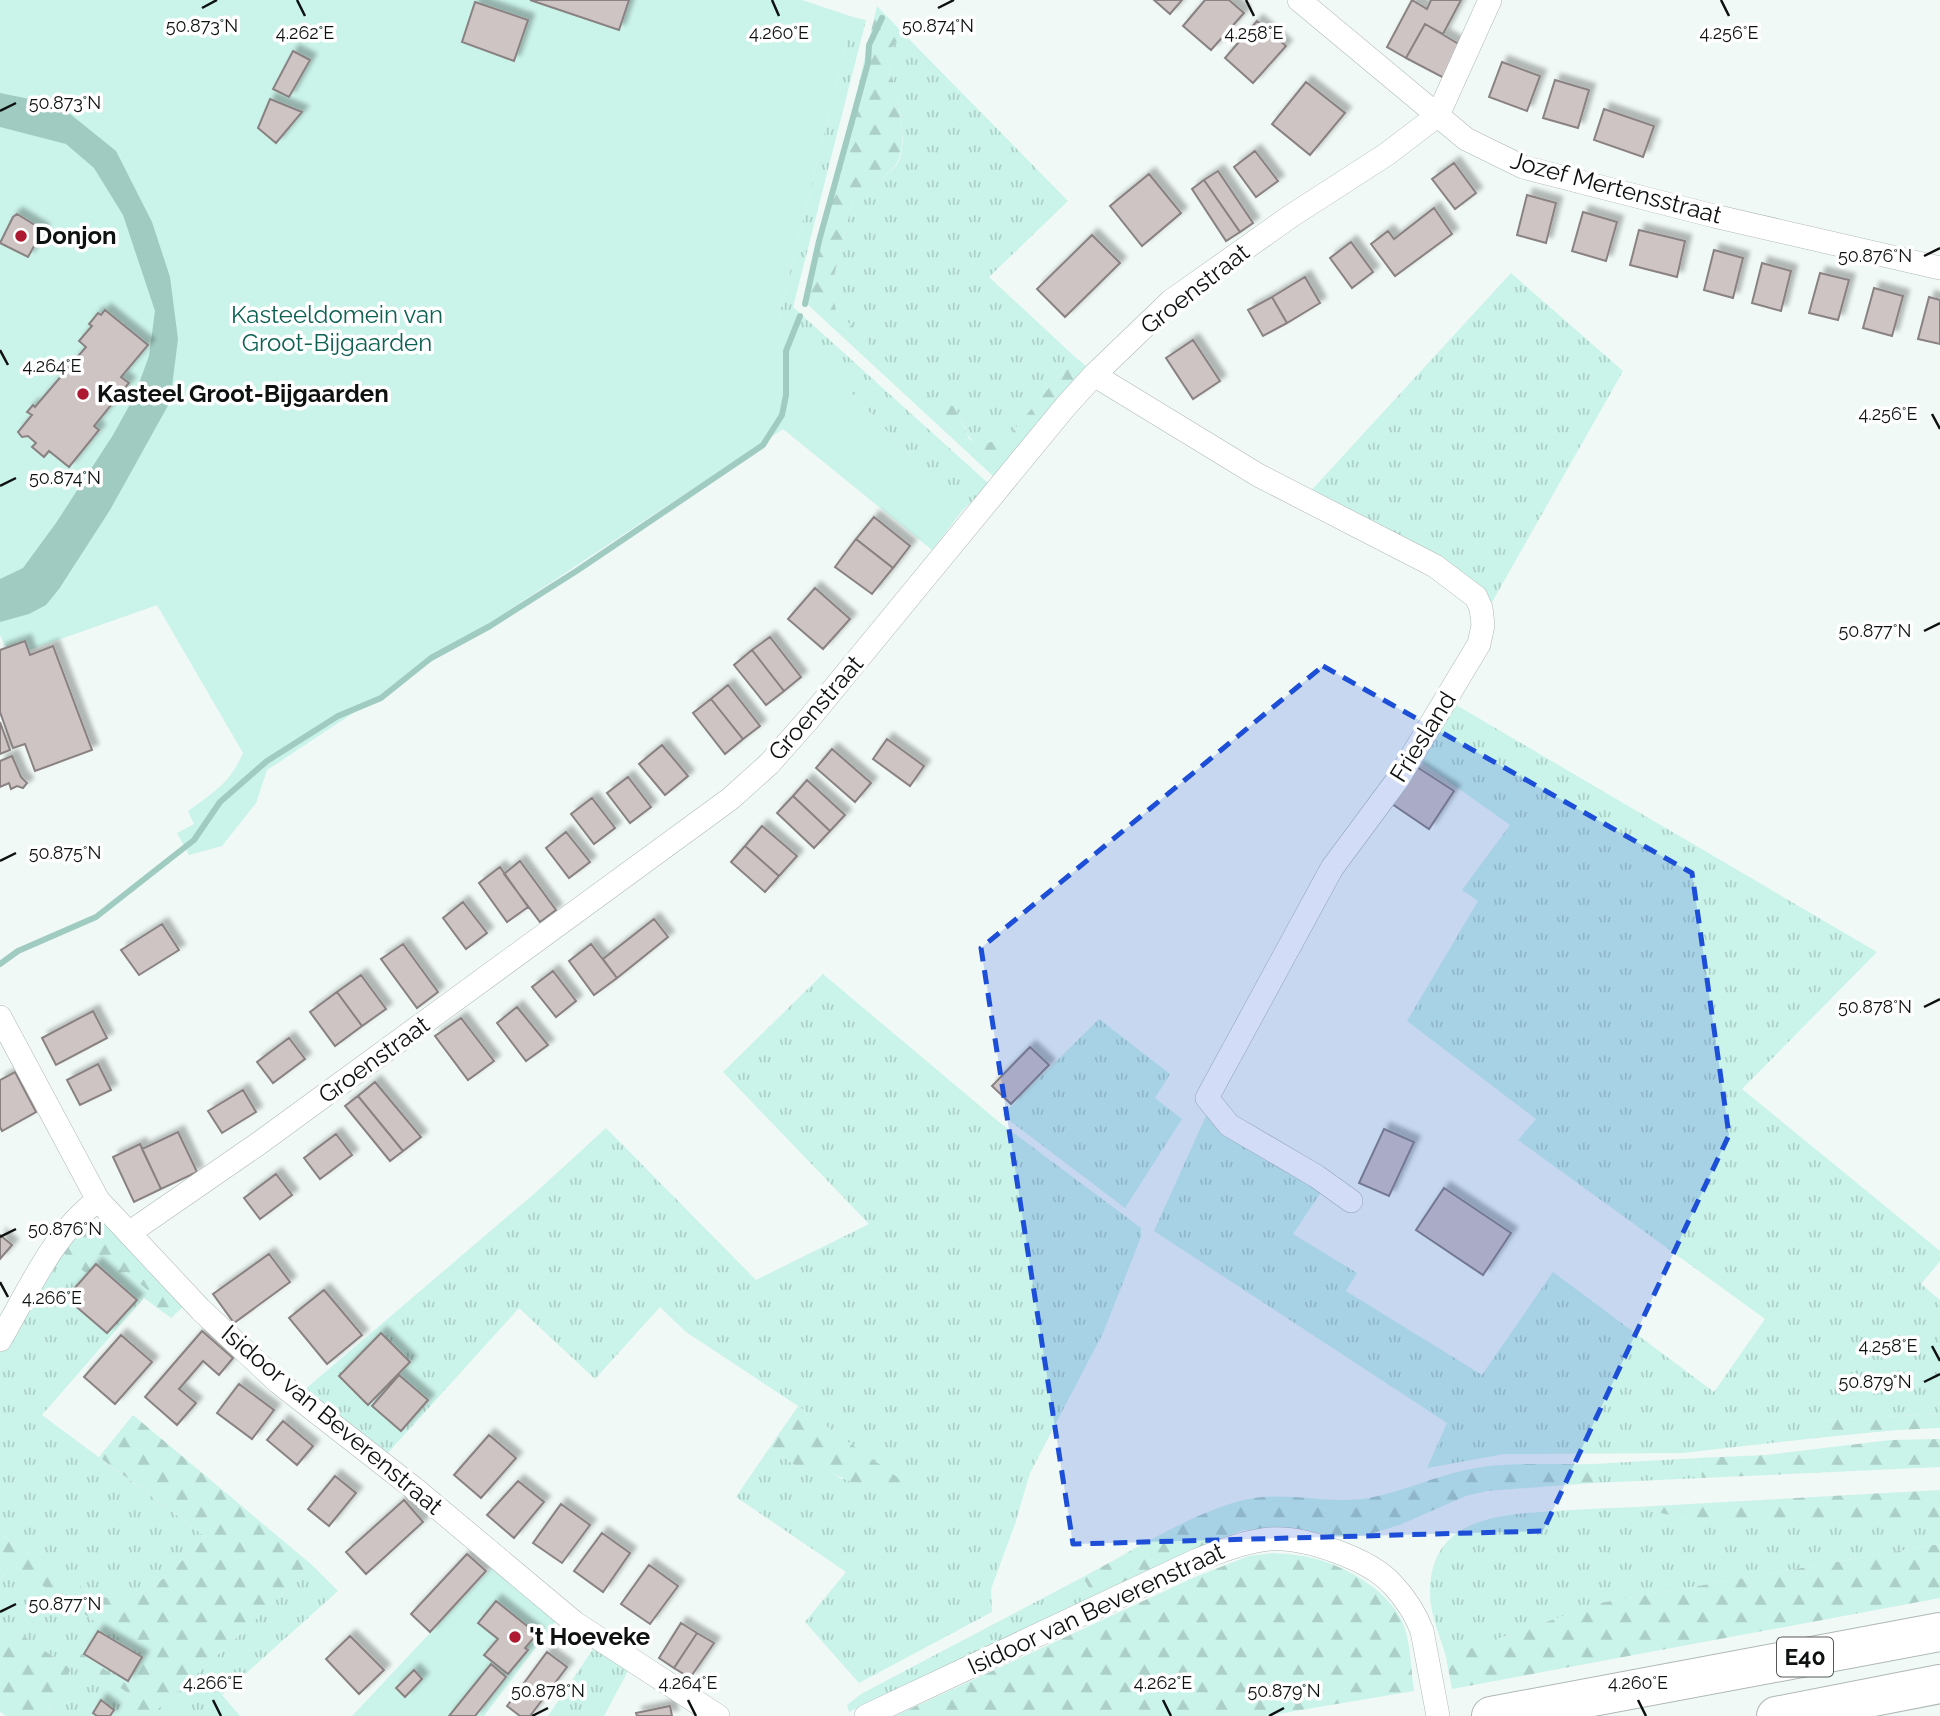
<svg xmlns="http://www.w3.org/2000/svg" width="1940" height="1716" viewBox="0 0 1940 1716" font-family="Raleway,sans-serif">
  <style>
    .grass { fill: url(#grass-tufts) }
    .forest { fill: url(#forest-firs) }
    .green { fill: #caf3e9 }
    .water { fill: #a0cbc0 }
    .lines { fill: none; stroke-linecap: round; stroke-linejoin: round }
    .stream { stroke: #a0cbc0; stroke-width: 6 }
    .building { fill: #cdc4c3; stroke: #8a8282; stroke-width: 2; filter: url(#shadow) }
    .minor-casing { stroke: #afb8b6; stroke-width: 24 }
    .motorway-casing { stroke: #afb8b6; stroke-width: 40 }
    .minor { stroke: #fff; stroke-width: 23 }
    .motorway { stroke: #fff; stroke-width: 38 }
    .marked { fill: #1d4ed8; fill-opacity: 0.2; stroke: #1d4ed8; stroke-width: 5; stroke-dasharray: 14 9; stroke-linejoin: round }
    .ticks { fill: none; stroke: #0e1110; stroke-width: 2.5 }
    .poi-dot { fill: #ae1932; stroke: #fff; stroke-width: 2.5 }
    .labels { text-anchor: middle; stroke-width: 7; stroke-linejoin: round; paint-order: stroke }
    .shield { fill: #fff; stroke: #565858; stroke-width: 2 }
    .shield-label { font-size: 23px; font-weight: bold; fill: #0e1110 }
    .street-label { font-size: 24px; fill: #0e1110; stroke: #fff }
    .poi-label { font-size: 24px; font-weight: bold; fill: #0e1110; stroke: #fff; text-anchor: start }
    .park-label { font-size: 24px; fill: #0d6153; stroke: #fff }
    .ticks-label { font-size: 18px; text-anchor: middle; fill: #0e1110; stroke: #fff; stroke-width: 7; stroke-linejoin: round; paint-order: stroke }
  </style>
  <defs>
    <pattern id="grass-tufts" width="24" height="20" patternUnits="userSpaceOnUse" patternTransform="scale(1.75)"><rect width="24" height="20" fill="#caf3e9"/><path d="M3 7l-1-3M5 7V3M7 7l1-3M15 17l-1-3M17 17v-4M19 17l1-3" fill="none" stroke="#accfc7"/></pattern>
    <pattern id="forest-firs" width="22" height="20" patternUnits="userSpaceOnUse" patternTransform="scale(1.75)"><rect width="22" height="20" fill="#caf3e9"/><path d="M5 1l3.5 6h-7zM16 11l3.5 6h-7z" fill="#accfc7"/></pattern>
    <filter id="shadow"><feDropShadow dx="6" dy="-6" stdDeviation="2" flood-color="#0004"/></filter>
  </defs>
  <rect width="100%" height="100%" fill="#f0f9f6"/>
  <path class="grass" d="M853 17 866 20 793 307 989 484 962 511 779 316Z
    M903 33 1068 201 989 277 1075 357 1007 438 980 446C962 435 969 429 959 416 950 403 934 402 922 394 890 372 863 338 836 310L831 288 855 191C870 185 887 178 897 164 912 142 893 80 886 55Z
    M1511 273 1623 371 1487 611 1307 495Z
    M1451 702 1877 952 1742 1089 1940 1251V1261L1921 1284 1940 1300V1414L1821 1420 1815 1429 1816 1438 1682 1453 1504 1454 1427 1468 1447 1423 1154 1231 1209 1109 1323 1189 1293 1234 1357 1273 1346 1291 1482 1375 1553 1272 1714 1392 1765 1319 1518 1140 1536 1119 1407 1021 1478 901 1462 890 1510 825 1417 759Z
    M823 974 999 1122 1141 1228V1237L1103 1333 1030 1473 1015 1524 991 1589 992 1612 859 1683 805 1622 846 1572 736 1497 770 1447 804 1472 814 1459 841 1479 878 1477 910 1487 798 1406 686 1332 660 1307 595 1379 519 1308 386 1455 303 1391 535 1193 606 1128 756 1280 869 1224 723 1072Z
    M1099 1019 1170 1074 1155 1098 1182 1119 1125 1208 1002 1115Z
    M59 1249 76 1263 124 1272 150 1291 42 1415 206 1537 163 1579 139 1594 124 1598 97 1597 0 1534V1352Z
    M1698 1458 1702 1478 1593 1483 1594 1464Z
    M1636 1507 1706 1524H1940V1544L1600 1603 1446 1657C1441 1638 1430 1614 1430 1594 1429 1519 1497 1514 1555 1511 1582 1509 1609 1508 1636 1507Z
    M11 1564 146 1656 125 1683 79 1652 76 1658 131 1695 115 1716H59L48 1708 71 1669 0 1620V1580Z
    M312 1565 338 1591 222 1695 240 1716H150L234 1640Z
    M1083 1577 1094 1597 849 1712 847 1705 861 1694Z
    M595 1646 629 1669 604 1716H548Z"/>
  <path class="forest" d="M877 6 903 33 886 55C893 80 912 142 896 164 887 178 870 185 855 191L831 288 836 310 899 374 924 395 953 406 960 416 969 439 980 445 1007 438 1075 357 1086 366 993 476 807 304Z
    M92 1222 106 1224 185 1305 171 1318 144 1298 149 1291 125 1272 117 1283 101 1287 59 1249 82 1225Z
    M798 1406 911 1487 904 1496 879 1477C854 1492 834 1474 814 1459L804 1472 770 1447Z
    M1940 1414V1428L1896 1430 1816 1438 1815 1429 1821 1420Z
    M133 1415 312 1565 234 1640 150 1716H115L131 1695 75 1658 79 1652 125 1683 146 1656 11 1564 0 1580V1534L97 1597 124 1598 139 1594 163 1579 206 1537 99 1457Z
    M1940 1439V1467L1702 1478 1698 1458 1766 1455 1891 1440Z
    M1594 1464 1593 1483 1487 1491 1466 1496 1399 1525 1367 1535 1336 1536 1291 1528 1244 1530 1221 1538 1094 1597 1083 1577C1133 1551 1208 1502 1262 1497 1298 1494 1334 1504 1369 1498 1402 1492 1433 1477 1466 1470 1506 1461 1552 1465 1594 1464Z
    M1940 1490V1524H1706L1636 1507Z
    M1940 1544V1598L1452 1689 1446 1657 1600 1603Z
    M1273 1553C1287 1554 1302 1555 1316 1559 1349 1568 1391 1592 1404 1626 1411 1646 1411 1671 1414 1691L1266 1716H895L1195 1577 1249 1556Z
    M0 1620 71 1669 48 1708 59 1716H6L0 1712Z"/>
  <path class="green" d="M0 0H802L853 17 779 316 962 511 932 550 783 429 267 770 256 803 222 846 189 855 177 833 194 824 188 811C214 792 230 783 243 753L157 605 10 657 0 635Z
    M492 1567 556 1621 484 1716H352Z"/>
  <path class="water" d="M0 93 59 105 116 151 152 222 170 277 178 339 170 402 110 510 59 589 46 605 29 614 0 622V579L23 568 56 523 113 435 134 397 149 356 155 311 123 215 94 168 66 144 0 127Z"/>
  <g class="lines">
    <path class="stream" d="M805 304 819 241 868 63 869 45 882 18
      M0 964 18 951 96 917 194 840 220 802 267 761 338 716 381 698 431 658 490 626 578 570 763 445 782 415 786 395V351L800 316"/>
  </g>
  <path class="building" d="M530 0H629L619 30Z
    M1154 0H1182L1170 14Z
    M1205 0H1229L1244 13 1211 50 1183 26Z
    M1412 0 1427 9 1431 0H1461L1443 34 1425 24 1406 58 1387 47Z
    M475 2 528 20 514 61 462 42Z
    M1257 21 1286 46 1253 83 1225 58Z
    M1425 24 1462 46 1444 78 1406 58Z
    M293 51 310 60 289 97 273 89Z
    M1502 62 1540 76 1527 111 1489 97Z
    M1555 80 1589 90 1578 128 1543 118Z
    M1306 82 1345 113 1310 155 1272 124Z
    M270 99 302 112 276 143 258 128Z
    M1604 109 1654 126 1643 157 1594 140Z
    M1255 151 1278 181 1256 197 1234 167Z
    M1454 163 1476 193 1455 209 1432 179Z
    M1218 171 1253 223 1240 232 1204 180Z
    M1149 174 1181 213 1142 246 1110 206Z
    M1204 180 1240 232 1226 241 1192 189Z
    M1527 195 1556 203 1546 243 1517 235Z
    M1434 208 1452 234 1395 276 1371 244 1388 231 1394 239Z
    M1583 212 1617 222 1606 261 1572 251Z
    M17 214 43 230 28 257 0 243 13 217Z
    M1639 230 1685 241 1677 277 1630 265Z
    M1092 235 1120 263 1065 317 1037 289Z
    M1351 242 1373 272 1352 288 1330 258Z
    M1714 250 1743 258 1733 298 1704 290Z
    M1762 263 1791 271 1781 311 1752 303Z
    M1820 273 1849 280 1838 320 1809 313Z
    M1305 277 1320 303 1287 323 1272 297Z
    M1874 288 1903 296 1892 336 1863 328Z
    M1272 297 1287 323 1263 336 1248 310Z
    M1929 297 1940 300V344L1918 339Z
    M105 310 148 345 121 377 129 383 94 426 99 430 69 467 49 451 44 457 32 447 36 443 28 436 22 437 18 432 32 415 27 412 33 405 35 407 86 347 79 341 92 326 89 324 98 313 101 315Z
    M1193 340 1220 381 1193 399 1166 358Z
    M874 517 910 546 893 568 856 539Z
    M856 539 893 568 872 594 835 567Z
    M815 588 850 619 823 649 788 619Z
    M770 637 801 677 784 691 752 650Z
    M25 641 30 655 53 646 92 750 35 771 25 744 13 748 0 712V650Z
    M752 650 784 691 766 705 734 665Z
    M728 685 760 726 743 739 711 699Z
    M711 699 743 739 725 754 693 713Z
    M0 722 10 750 0 754Z
    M887 739 924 766 910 786 873 759Z
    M662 745 688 776 665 795 639 764Z
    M832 749 871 783 855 802 816 768Z
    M12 756 21 777 27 783 23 788 17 786 11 789 9 783 0 787V761Z
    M1417 767 1454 791 1429 829 1392 804Z
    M628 777 651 807 630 823 607 793Z
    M807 780 845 815 830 831 793 796Z
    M793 796 830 831 814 848 777 813Z
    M592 798 615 828 594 844 571 814Z
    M762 826 797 856 779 876 745 846Z
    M566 832 590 862 569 878 546 848Z
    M745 846 779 876 765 892 731 862Z
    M520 861 556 910 540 922 504 874Z
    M500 867 528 907 507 922 479 883Z
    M463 902 487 933 466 949 443 918Z
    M654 919 668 937 617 978 603 959Z
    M162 924 179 950 139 975 121 950Z
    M403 944 438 992 417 1008 381 959Z
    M591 944 617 978 594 995 569 961Z
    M553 971 576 1001 556 1017 532 987Z
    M361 975 386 1009 362 1026 337 992Z
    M337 992 362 1026 335 1046 310 1012Z
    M517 1007 548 1045 526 1061 497 1023Z
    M93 1011 107 1038 56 1065 42 1038Z
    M461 1018 494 1061 468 1080 435 1036Z
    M289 1038 305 1059 273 1083 257 1062Z
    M1030 1047 1049 1065 1011 1104 992 1086Z
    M98 1064 111 1090 80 1105 67 1080Z
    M15 1072 36 1112 2 1131 0 1127V1080Z
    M375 1082 421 1137 403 1151 358 1096Z
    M243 1090 256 1112 222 1133 208 1111Z
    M358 1096 403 1151 390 1161 345 1106Z
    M1384 1129 1414 1142 1389 1196 1359 1183Z
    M178 1132 197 1172 161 1189 142 1149Z
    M336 1134 352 1155 320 1179 304 1158Z
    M140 1144 161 1189 134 1202 113 1157Z
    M276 1174 292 1195 260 1219 244 1198Z
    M1444 1188 1511 1233 1483 1275 1416 1230Z
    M0 1235 12 1245 0 1259Z
    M269 1254 290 1282 234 1323 213 1294Z
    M96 1264 137 1300 107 1333 66 1298Z
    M324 1290 362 1335 327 1364 289 1318Z
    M202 1331 233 1358 219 1375 203 1361 179 1389 196 1403 177 1425 145 1397Z
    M381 1333 410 1362 368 1405 339 1376Z
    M121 1335 152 1362 115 1404 84 1377Z
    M399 1375 428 1400 401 1431 372 1406Z
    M239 1384 274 1410 252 1439 217 1413Z
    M283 1421 313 1446 297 1465 267 1440Z
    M489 1435 516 1458 481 1498 454 1475Z
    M335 1476 356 1493 329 1526 308 1509Z
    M518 1481 544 1502 514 1538 487 1515Z
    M404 1500 423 1522 366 1574 346 1552Z
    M561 1504 590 1525 562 1563 533 1543Z
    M602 1533 630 1553 603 1592 574 1571Z
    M467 1554 486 1571 430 1632 411 1614Z
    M649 1565 678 1586 650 1624 621 1604Z
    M496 1601 537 1634 525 1648 528 1650 508 1674 484 1655 498 1639 478 1623Z
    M681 1623 697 1633 674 1668 659 1658Z
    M98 1631 142 1657 128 1681 84 1654Z
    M697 1633 714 1643 690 1678 674 1668Z
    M350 1636 384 1670 359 1694 326 1659Z
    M547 1652 567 1667 530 1716H520L507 1706Z
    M491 1664 506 1677 475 1716H449Z
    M414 1670 422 1679 405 1697 396 1688Z
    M101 1700 114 1710 110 1716H97L93 1713Z
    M670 1706 672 1716H637L636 1713Z"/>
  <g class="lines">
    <g class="minor-casing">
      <path id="minor" d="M1299 0 1466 139 1523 167 1714 216 1940 268
        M1094 375 1258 475 1435 566 1476 597 1481 608 1483 625 1479 644 1398 779 1332 868 1207 1098 1229 1125 1316 1176 1351 1201
        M0 1017 98 1200 201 1310 278 1382 415 1489 575 1623 718 1716
        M129 1233 258 1144 730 799 769 764 808 720 1065 407 1094 375 1171 301 1291 216 1387 154 1438 115 1490 0
        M0 1340C28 1292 53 1233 98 1200
        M866 1716 1197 1560C1221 1551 1243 1542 1269 1539 1304 1536 1370 1559 1393 1585 1405 1598 1416 1615 1422 1631L1438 1716"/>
    </g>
    <g class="motorway-casing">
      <path id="motorway" d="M1491 1716 1940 1632
        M1776 1716 1940 1684"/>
    </g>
    <use href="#minor" class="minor"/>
    <use href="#motorway" class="motorway"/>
  </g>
  <path class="marked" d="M1323 666 1692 873 1729 1135 1543 1531 1073 1544 981 948Z"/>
  <path class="ticks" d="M297 0 305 16M772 0 779 16M1246 0 1254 16M1721 0 1729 16M202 8 217 0M938 8 954 0M0 111 16 103M1924 256 1940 248M0 350 8 365M1932 414 1940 429M0 486 16 478M1924 631 1940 623M0 861 16 853M1924 1007 1940 999M0 1237 16 1229M0 1282 8 1297M1932 1346 1940 1361M1924 1382 1940 1374M0 1612 16 1604M213 1700 221 1716M688 1700 696 1716M1163 1700 1171 1716M1638 1700 1646 1716M532 1716 548 1708M1269 1716 1284 1708"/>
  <g class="poi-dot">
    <circle cx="21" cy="236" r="7"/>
    <circle cx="83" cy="394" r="7"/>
    <circle cx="515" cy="1637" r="7"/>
  </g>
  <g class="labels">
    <rect class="shield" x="1777" y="1637.5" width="56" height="39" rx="5"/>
    <g class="shield-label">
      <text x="1805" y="1665">E40</text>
    </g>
    <g class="street-label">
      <text transform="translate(1616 188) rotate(15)" y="8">Jozef Mertensstraat</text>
      <text transform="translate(1195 289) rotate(-38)" y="8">Groenstraat</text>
      <text transform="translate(816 708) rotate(-49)" y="8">Groenstraat</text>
      <text transform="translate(1423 737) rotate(-58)" y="8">Friesland</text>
      <text transform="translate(374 1060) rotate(-36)" y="8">Groenstraat</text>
      <text transform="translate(332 1420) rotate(40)" y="8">Isidoor van Beverenstraat</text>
      <text transform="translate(1096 1609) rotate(-25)" y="8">Isidoor van Beverenstraat</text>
    </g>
    <g class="poi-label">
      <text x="35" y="244">Donjon</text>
      <text x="97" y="402">Kasteel Groot-Bijgaarden</text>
      <text x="529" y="1645">'t Hoeveke</text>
    </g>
    <g class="park-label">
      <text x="337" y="323">Kasteeldomein van<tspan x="337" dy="28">Groot-Bijgaarden</tspan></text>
    </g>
  </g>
  <g class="ticks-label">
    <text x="202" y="32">50.873°N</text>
    <text x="938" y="32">50.874°N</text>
    <text x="305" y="39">4.262°E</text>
    <text x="779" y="39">4.260°E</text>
    <text x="1254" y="39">4.258°E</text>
    <text x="1729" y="39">4.256°E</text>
    <text x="65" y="109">50.873°N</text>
    <text x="1875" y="262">50.876°N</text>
    <text x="52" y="372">4.264°E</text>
    <text x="1888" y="420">4.256°E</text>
    <text x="65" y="484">50.874°N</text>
    <text x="1875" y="637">50.877°N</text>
    <text x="65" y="859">50.875°N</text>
    <text x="1875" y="1013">50.878°N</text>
    <text x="65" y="1235">50.876°N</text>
    <text x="52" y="1304">4.266°E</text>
    <text x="1888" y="1352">4.258°E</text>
    <text x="1875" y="1388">50.879°N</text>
    <text x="65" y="1610">50.877°N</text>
    <text x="213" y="1689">4.266°E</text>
    <text x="688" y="1689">4.264°E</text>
    <text x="1163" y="1689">4.262°E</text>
    <text x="1638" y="1689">4.260°E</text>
    <text x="548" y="1697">50.878°N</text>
    <text x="1284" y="1697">50.879°N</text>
  </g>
</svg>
